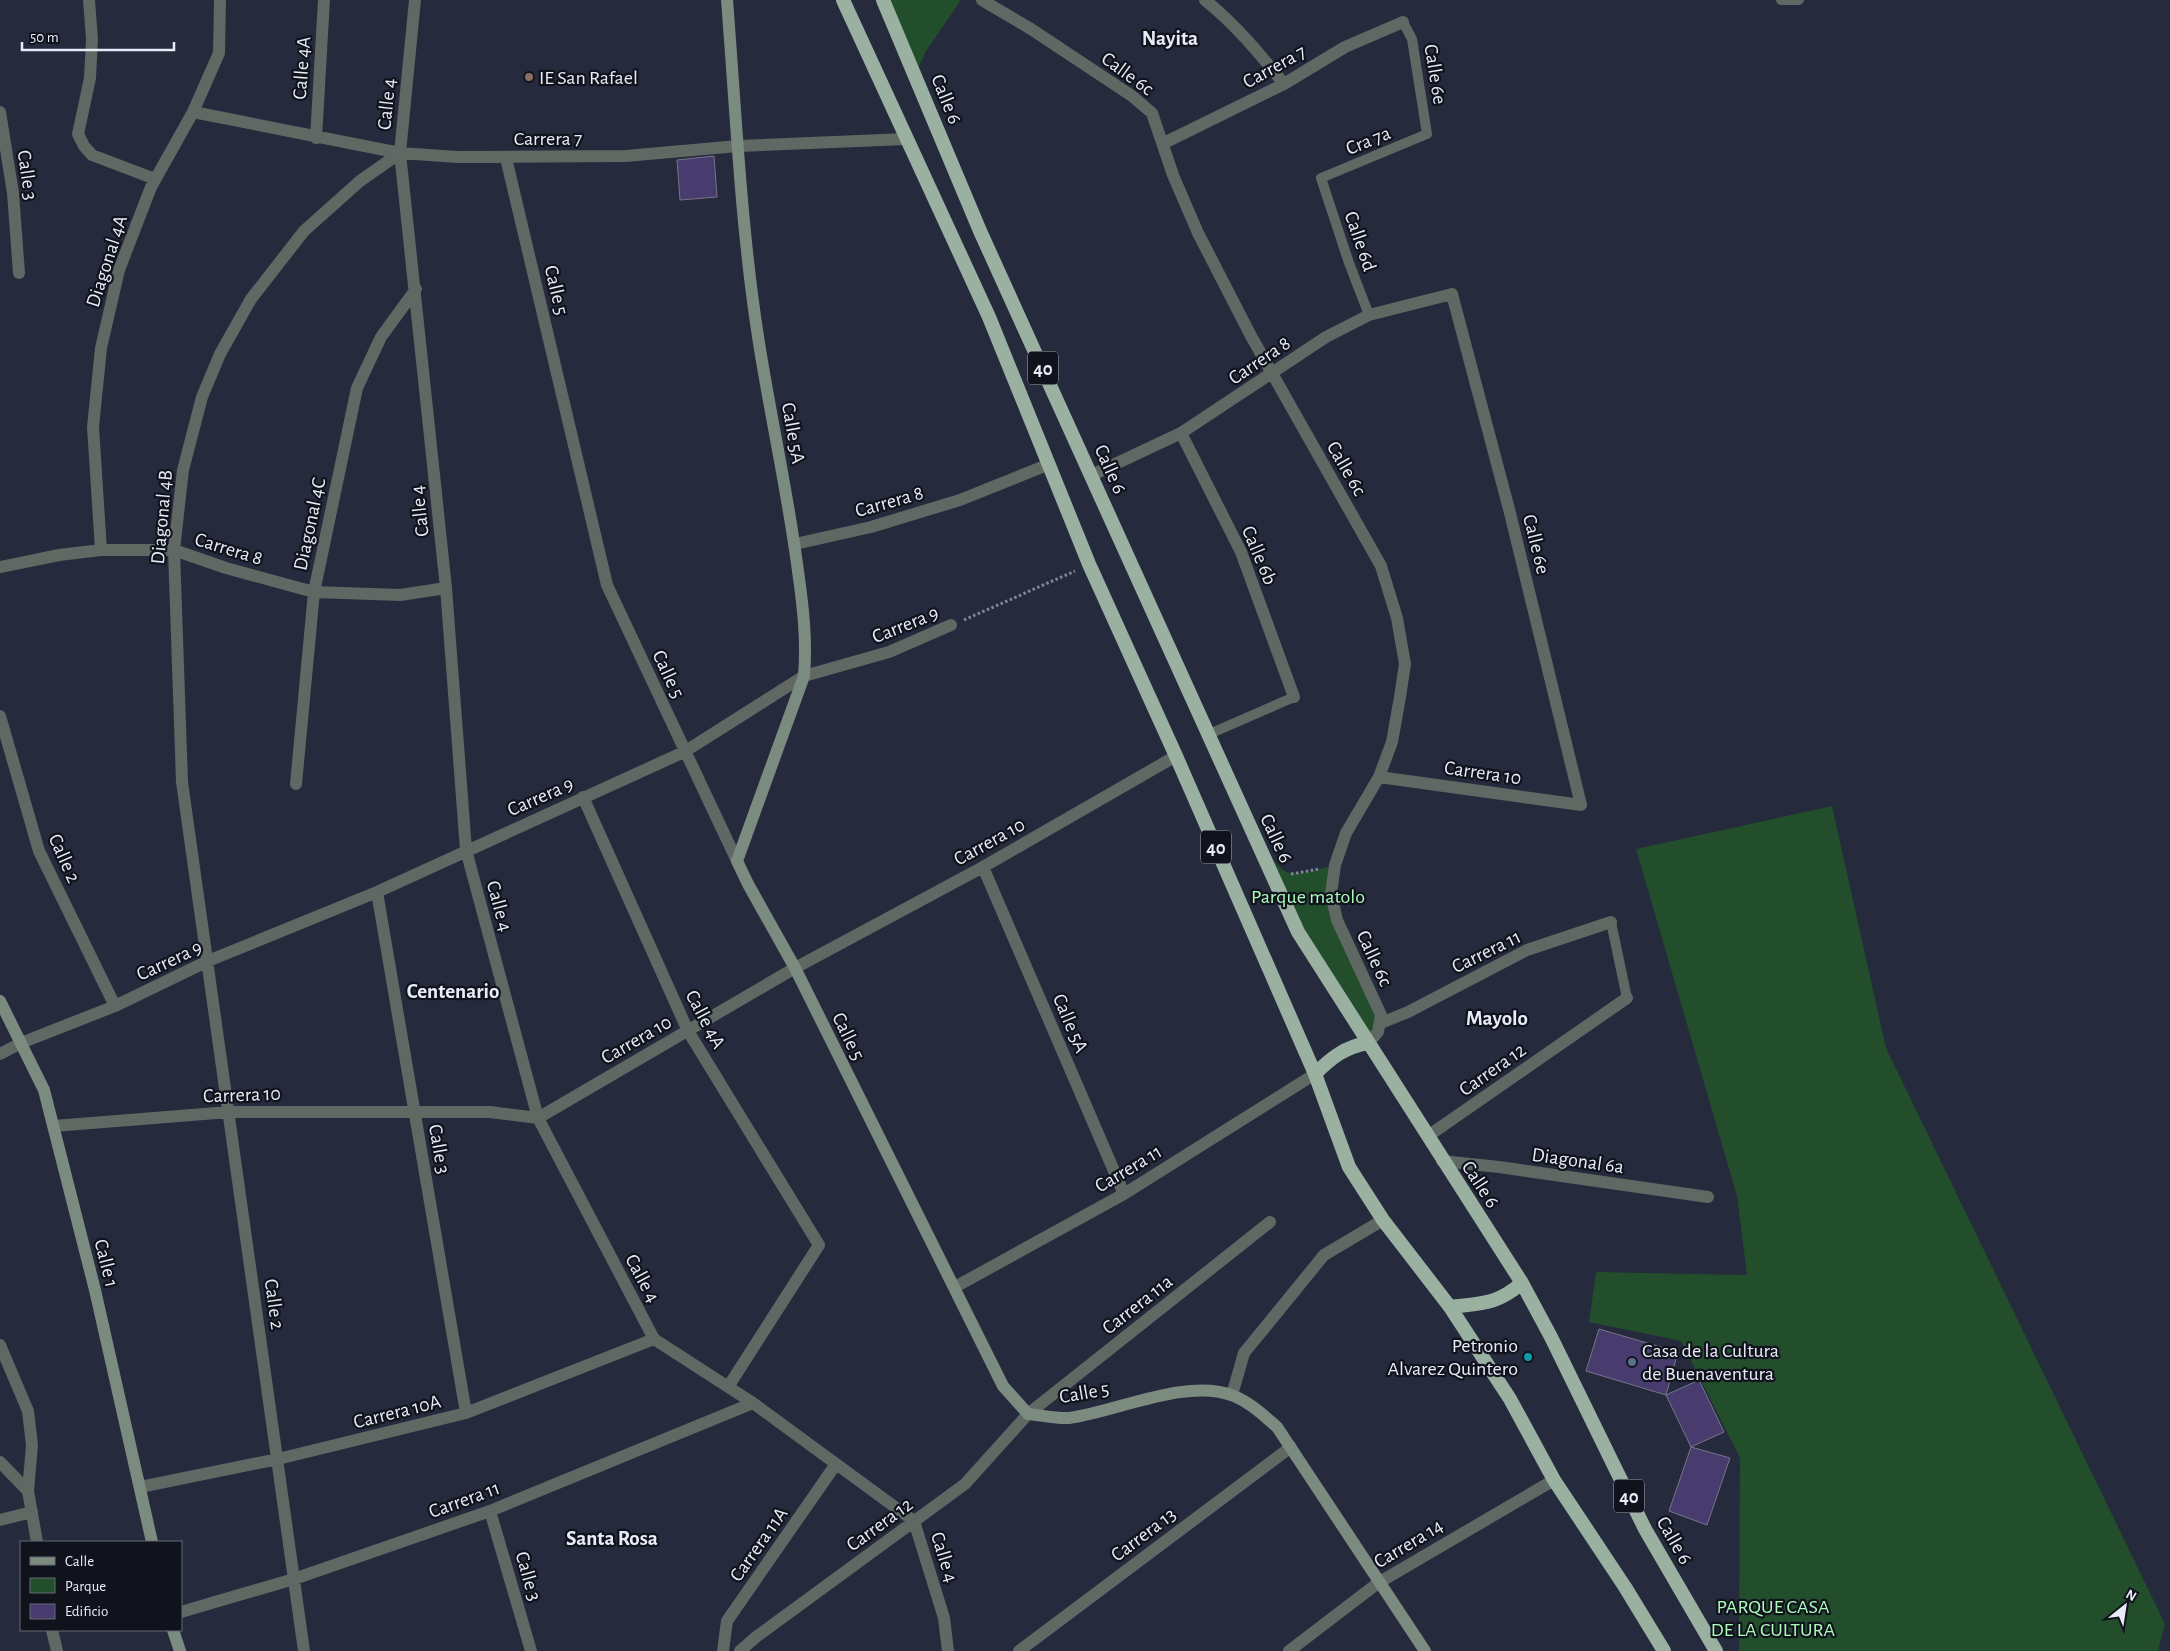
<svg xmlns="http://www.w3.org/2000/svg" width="2170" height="1651" viewBox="0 0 2170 1651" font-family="'Alegreya Sans',sans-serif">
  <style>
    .green { fill: #224e2c }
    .building { fill: #483b6e; stroke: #78748a }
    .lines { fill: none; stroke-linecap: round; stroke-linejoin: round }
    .path { stroke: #828796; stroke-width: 3; stroke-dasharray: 2.5 2.5; stroke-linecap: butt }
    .service { stroke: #5f6862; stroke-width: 10 }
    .pedestrian { stroke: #5f6862; stroke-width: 12 }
    .minor { stroke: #5f6862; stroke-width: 12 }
    .secondary { stroke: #7b8b80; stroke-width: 12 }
    .trunk { stroke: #9ab1a2; stroke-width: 14 }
    .education-dot { fill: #8d6e63; stroke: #11131c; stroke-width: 2 }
    .culture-dot { fill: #0f9aa8; stroke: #11131c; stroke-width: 2 }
    .service-dot { fill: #5c6f8a; stroke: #11131c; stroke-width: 2 }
    .labels { text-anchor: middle; stroke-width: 4.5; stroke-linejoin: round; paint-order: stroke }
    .shield { fill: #11131c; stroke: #a8abb6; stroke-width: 1 }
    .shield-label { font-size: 19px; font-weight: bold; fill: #e8ecf8 }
    .street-label { font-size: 20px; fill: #e8ecf8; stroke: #11131c }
    .poi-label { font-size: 20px; fill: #e8ecf8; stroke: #11131c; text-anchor: start }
    .park-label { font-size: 20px; fill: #adfabb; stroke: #11131c }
    .neighbourhood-label { font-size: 21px; font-weight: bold; fill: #e8ecf8; stroke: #11131c }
  </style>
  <rect width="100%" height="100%" fill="#252a3d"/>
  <path class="green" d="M883 0H961L926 51 915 75Z
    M1832 806 1886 1048 2165 1624 2158 1651H1739L1740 1458 1681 1341 1589 1322 1596 1272 1747 1275 1737 1196 1636 849Z
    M1255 840C1290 880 1284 878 1335 865L1331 894 1381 1015 1368 1043 1298 932Z"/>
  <path class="building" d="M714 156 717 197 680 200 677 160Z
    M1599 1329 1678 1352 1666 1395 1586 1371Z
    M1699 1380 1724 1432 1691 1447 1666 1395Z
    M1691 1447 1730 1458 1707 1525 1669 1511Z"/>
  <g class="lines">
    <path class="path" d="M964 620 1075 571
      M1291 874 1319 869"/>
    <path class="service" d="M1781 0H1799
      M1369 315 1349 263 1321 178 1427 134 1412 39 1403 22
      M1207 735 1294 697
      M1611 922 1627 998"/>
    <path class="pedestrian" d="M804 676 889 652 951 625"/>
    <path class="minor" d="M89 0 92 39 90 78 78 134 84 146 92 155 155 179
      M415 0 400 153 446 588 466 850 538 1118 654 1339 753 1403 914 1521 944 1618 948 1651
      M982 0 1031 29 1132 96 1152 113 1173 175 1198 233 1251 336 1381 566 1397 618 1405 664 1400 697 1392 742 1379 777 1346 833 1335 865 1331 894 1337 920 1381 1015 1378 1032 1368 1043
      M1205 0C1235 24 1260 54 1284 84
      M0 112 13 193 19 273
      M193 112 400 153 457 157 626 156 738 146 906 139
      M316 138 324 0
      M1164 143 1284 84 1345 47 1403 22
      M506 158 607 585 737 861
      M1181 433 1241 552 1294 697
      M1092 475 1181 433 1326 337 1369 315 1452 294 1510 513 1581 805 1379 777
      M795 544 871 527 960 500 1047 465
      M101 550 93 427 101 348 119 270 151 187 193 112 219 53 220 0
      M0 567 59 555 101 550H174L226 568 314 592 400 595 446 588
      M0 716 39 851 115 1006
      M296 784 314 592 357 388 381 337 416 289
      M583 797 688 1031 819 1245 728 1387
      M983 867 1124 1194
      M377 892 466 1413
      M1381 1023 1408 1012 1527 950 1611 922
      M0 1054 21 1043 115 1006 208 961 377 892 684 752 804 676
      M54 1126 229 1112H490L538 1118 795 968 983 867 1176 756
      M1428 1136 1627 998
      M1442 1161 1499 1167 1708 1197
      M955 1287 1124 1194 1315 1074
      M0 1345 28 1411 32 1445 28 1491 37 1542
      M1232 1395 1244 1353 1324 1255 1383 1220
      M0 1462 28 1491
      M140 1487 278 1459 466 1413 654 1339
      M490 1511 531 1651
      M0 1520 32 1512
      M181 1612 294 1579 490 1511 753 1403
      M52 1630 57 1651
      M304 1651 182 782 174 550 183 470 202 397 220 354 251 299 304 231 360 181 400 153
      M723 1651 727 1621 836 1464
      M740 1651 756 1637 965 1484 1028 1414 1270 1222
      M1019 1651 1291 1447
      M1289 1651 1378 1583 1554 1480"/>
    <path class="secondary" d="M727 0C736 114 741 230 759 343 771 419 788 494 798 571 803 606 807 641 804 676L737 861 748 884 795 968 1003 1386 1028 1414C1041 1415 1056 1419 1069 1418 1116 1412 1187 1377 1234 1396 1251 1403 1264 1416 1277 1427L1425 1651
      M0 1001 44 1090 95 1290 152 1542
      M173 1630 180 1651"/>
    <path class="trunk" d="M843 0 989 317 1089 564 1176 756 1315 1074 1349 1167 1383 1220 1450 1307 1510 1399 1554 1480 1625 1587 1664 1651
      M883 0 980 231 1298 932 1522 1283 1551 1337 1645 1529 1716 1651
      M1315 1074C1332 1057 1345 1047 1368 1043
      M1450 1307C1482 1303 1496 1305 1522 1283"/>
  </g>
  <circle class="education-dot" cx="529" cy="77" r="5"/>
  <circle class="culture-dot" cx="1528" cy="1357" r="5"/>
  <circle class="service-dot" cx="1632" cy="1362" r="5"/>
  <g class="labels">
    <g class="shield">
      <rect x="1028" y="351.5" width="30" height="33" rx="4"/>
      <rect x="1201" y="830.5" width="30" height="33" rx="4"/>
      <rect x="1614" y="1479.5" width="30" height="33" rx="4"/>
    </g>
    <g class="shield-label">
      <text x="1043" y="375">40</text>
      <text x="1216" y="854">40</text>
      <text x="1629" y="1503">40</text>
    </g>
    <g class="street-label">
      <text transform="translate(1274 66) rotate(-29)" y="7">Carrera 7</text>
      <text transform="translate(301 68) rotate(-86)" y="7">Calle 4A</text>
      <text transform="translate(1128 73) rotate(36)" y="7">Calle 6c</text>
      <text transform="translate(1436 74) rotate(81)" y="7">Calle 6e</text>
      <text transform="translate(947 99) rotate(68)" y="7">Calle 6</text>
      <text transform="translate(386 104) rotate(-84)" y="7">Calle 4</text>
      <text x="548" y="145">Carrera 7</text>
      <text transform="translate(1368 140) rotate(-22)" y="7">Cra 7a</text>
      <text transform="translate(28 175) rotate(82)" y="7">Calle 3</text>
      <text transform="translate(1361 241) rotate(71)" y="7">Calle 6d</text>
      <text transform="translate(106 261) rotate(-72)" y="7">Diagonal 4A</text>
      <text transform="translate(557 290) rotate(77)" y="7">Calle 5</text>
      <text transform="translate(1259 360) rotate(-34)" y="7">Carrera 8</text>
      <text transform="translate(794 433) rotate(80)" y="7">Calle 5A</text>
      <text transform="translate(1347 468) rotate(60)" y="7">Calle 6c</text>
      <text transform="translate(1111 469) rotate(66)" y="7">Calle 6</text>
      <text transform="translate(889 501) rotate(-16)" y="7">Carrera 8</text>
      <text transform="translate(419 511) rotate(-96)" y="7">Calle 4</text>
      <text transform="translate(161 517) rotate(-85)" y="7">Diagonal 4B</text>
      <text transform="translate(309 524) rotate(-78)" y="7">Diagonal 4C</text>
      <text transform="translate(1537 544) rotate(76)" y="7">Calle 6e</text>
      <text transform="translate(229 548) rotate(17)" y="7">Carrera 8</text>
      <text transform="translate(1260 555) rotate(67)" y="7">Calle 6b</text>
      <text transform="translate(905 624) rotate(-22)" y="7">Carrera 9</text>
      <text transform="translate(669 674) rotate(65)" y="7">Calle 5</text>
      <text transform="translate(1483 772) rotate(8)" y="7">Carrera 10</text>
      <text transform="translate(540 796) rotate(-24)" y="7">Carrera 9</text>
      <text transform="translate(1277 838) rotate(65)" y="7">Calle 6</text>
      <text transform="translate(989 841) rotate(-29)" y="7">Carrera 10</text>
      <text transform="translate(65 858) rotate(66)" y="7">Calle 2</text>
      <text transform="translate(500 906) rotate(75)" y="7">Calle 4</text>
      <text transform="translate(1486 951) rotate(-26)" y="7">Carrera 11</text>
      <text transform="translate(1375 958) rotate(65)" y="7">Calle 6c</text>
      <text transform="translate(169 960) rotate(-25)" y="7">Carrera 9</text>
      <text transform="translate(706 1019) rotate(62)" y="7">Calle 4A</text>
      <text transform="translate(1071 1023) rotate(67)" y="7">Calle 5A</text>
      <text transform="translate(849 1036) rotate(64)" y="7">Calle 5</text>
      <text transform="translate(636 1039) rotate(-30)" y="7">Carrera 10</text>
      <text transform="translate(1492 1069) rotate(-35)" y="7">Carrera 12</text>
      <text transform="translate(242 1094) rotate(-2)" y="7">Carrera 10</text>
      <text transform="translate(440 1149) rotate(80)" y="7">Calle 3</text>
      <text transform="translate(1578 1160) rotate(8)" y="7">Diagonal 6a</text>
      <text transform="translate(1128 1168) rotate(-31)" y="7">Carrera 11</text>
      <text transform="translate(1481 1184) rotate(57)" y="7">Calle 6</text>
      <text transform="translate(107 1263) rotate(76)" y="7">Calle 1</text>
      <text transform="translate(643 1278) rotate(62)" y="7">Calle 4</text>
      <text transform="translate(275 1304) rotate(82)" y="7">Calle 2</text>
      <text transform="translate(1137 1304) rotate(-38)" y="7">Carrera 11a</text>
      <text transform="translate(1084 1392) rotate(-10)" y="7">Calle 5</text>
      <text transform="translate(397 1411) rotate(-14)" y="7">Carrera 10A</text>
      <text transform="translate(464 1499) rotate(-20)" y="7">Carrera 11</text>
      <text transform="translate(879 1524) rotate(-36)" y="7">Carrera 12</text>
      <text transform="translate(1143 1534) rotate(-37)" y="7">Carrera 13</text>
      <text transform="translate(1675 1540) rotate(60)" y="7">Calle 6</text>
      <text transform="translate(1408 1543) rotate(-31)" y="7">Carrera 14</text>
      <text transform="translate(758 1544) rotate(-55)" y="7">Carrera 11A</text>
      <text transform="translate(945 1557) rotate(73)" y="7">Calle 4</text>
      <text transform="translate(529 1576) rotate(74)" y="7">Calle 3</text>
    </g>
    <g class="poi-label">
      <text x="539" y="84">IE San Rafael</text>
      <text x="1518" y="1352" text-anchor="end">Petronio<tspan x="1518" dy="23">Alvarez Quintero</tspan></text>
      <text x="1642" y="1357">Casa de la Cultura<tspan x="1642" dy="23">de Buenaventura</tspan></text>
    </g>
    <g class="park-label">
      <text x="1308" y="903">Parque matolo</text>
      <text x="1773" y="1613">PARQUE CASA<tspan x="1773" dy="23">DE LA CULTURA</tspan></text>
    </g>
    <g class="neighbourhood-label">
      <text x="1170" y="45">Nayita</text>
      <text x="453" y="998">Centenario</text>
      <text x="1497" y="1025">Mayolo</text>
      <text x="612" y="1545">Santa Rosa</text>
    </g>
  </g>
  <rect x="20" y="1541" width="162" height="90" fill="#11131c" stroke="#676a74"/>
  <rect x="30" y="1557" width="25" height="8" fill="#7b8b80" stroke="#676a74"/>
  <text x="65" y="1566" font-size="15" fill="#e8ecf8">Calle</text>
  <rect x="30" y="1578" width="25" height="15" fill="#224e2c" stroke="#676a74"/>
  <text x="65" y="1591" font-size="15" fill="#e8ecf8">Parque</text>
  <rect x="30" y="1604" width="25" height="15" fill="#483b6e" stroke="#676a74"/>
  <text x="65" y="1616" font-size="15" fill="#e8ecf8">Edificio</text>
  <g transform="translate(2125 1606) rotate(30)" stroke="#11131c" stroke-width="4" paint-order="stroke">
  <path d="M0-4L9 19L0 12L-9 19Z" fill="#e8ecf8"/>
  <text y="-8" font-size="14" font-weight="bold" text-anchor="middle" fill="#e8ecf8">N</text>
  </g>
  <path d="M22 42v8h152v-8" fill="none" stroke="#e8ecf8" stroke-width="2.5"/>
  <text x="30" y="42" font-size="15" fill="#e8ecf8" stroke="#11131c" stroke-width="4" paint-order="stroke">50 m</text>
</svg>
